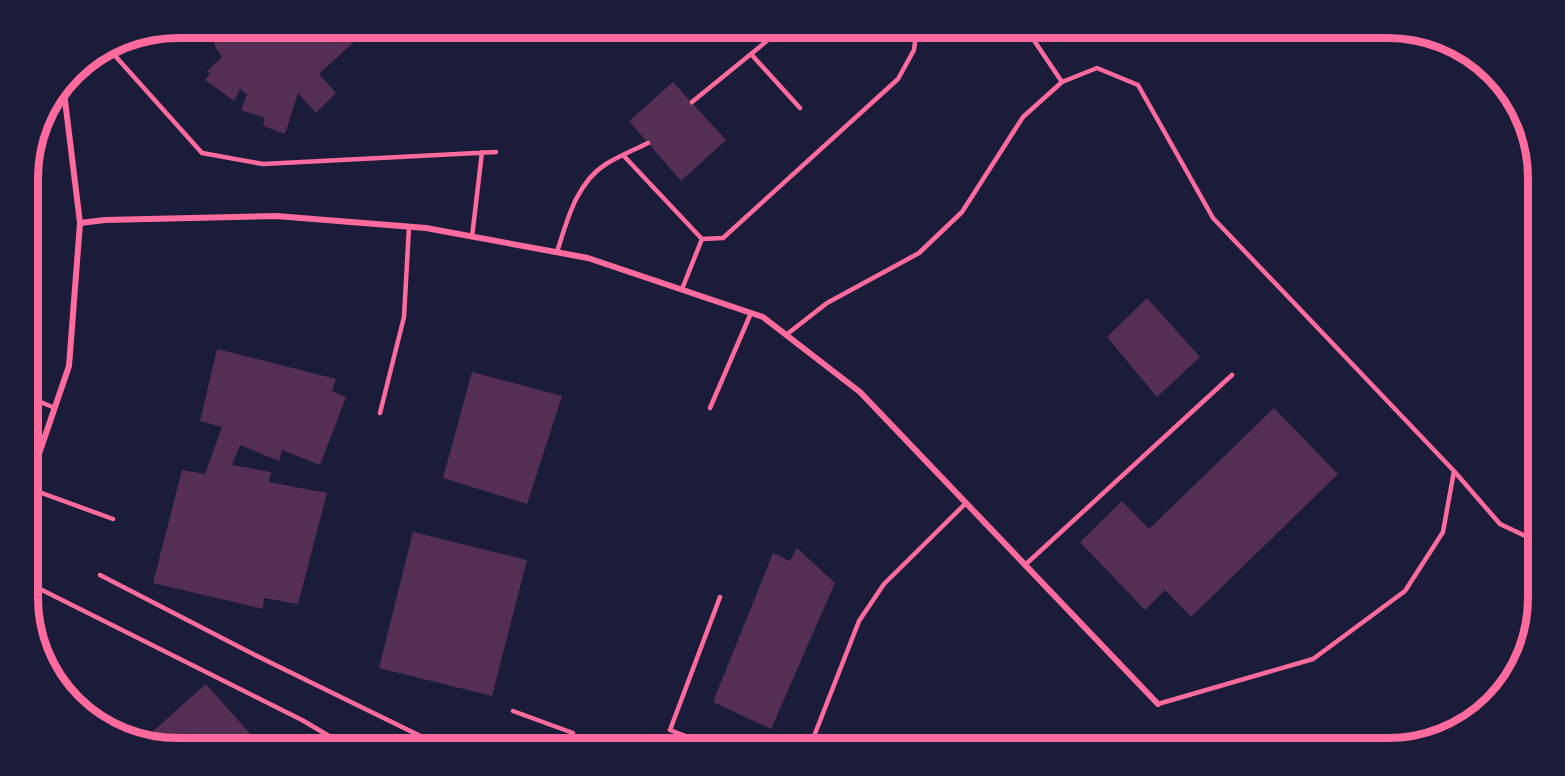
<svg xmlns="http://www.w3.org/2000/svg" width="1565" height="776" viewBox="0 0 1565 776" font-family="'PT Sans',sans-serif">
  <style>
    .building { fill: #542f53 }
    .lines { fill: none; stroke-linecap: round; stroke-linejoin: round }
    .service { stroke: #ff6b9d; stroke-width: 4.5 }
    .minor { stroke: #ff6b9d; stroke-width: 6 }
    .rim { fill: none; stroke: #ff6b9d; stroke-width: 8 }
  </style>
  <rect width="100%" height="100%" fill="#1b1b3a"/>
  <path class="building" d="M217 27H370L319 74 336 93 316 113 298 93 285 134 263 126 265 118 241 110 247 94 240 89 234 101 205 80 210 74 207 71 222 57 216 48 213 39Z
    M673 82 726 140 681 181 629 121Z
    M1147 298 1200 357 1157 397 1107 337Z
    M217 349 336 379 332 391 346 397 320 465 282 450 279 461 240 445 232 465 271 472 269 482 327 493 298 604 264 598 263 609 153 583 182 470 205 474 222 427 200 421Z
    M472 372 562 396 527 504 443 478Z
    M1274 408 1338 474 1191 617 1165 590 1145 610 1080 542 1122 501 1149 529Z
    M413 532 527 560 492 696 379 668Z
    M797 548 835 583 771 729 713 702 773 553 790 561Z
    M206 684 262 747 259 749H178L142 741Z"/>
  <g class="lines">
    <path class="service" d="M1025 27 1062 82 1097 68 1138 85 1213 218 1454 471 1443 532 1405 591 1313 659 1158 704
      M109 49 202 153 263 164 496 152
      M751 54 800 108
      M692 102 784 27
      M623 155 702 239 682 289
      M472 237 482 152
      M702 239 723 238 898 79 914 50 917 27
      M557 252C567 221 576 183 606 164 619 156 634 150 648 143
      M786 335 827 303 919 253 962 212 1023 117 1062 82
      M28 397 55 408
      M710 408 751 313
      M380 413 404 317 409 227
      M1454 471 1500 524 1538 542
      M28 488 113 519
      M1025 565 1232 375
      M100 575 257 656 447 749
      M28 583 302 720 351 749
      M513 711 573 733
      M719 749 670 730 720 597
      M809 749 859 621 884 584 966 503"/>
    <path class="minor" d="M80 223 105 220 276 216 426 228 588 258 763 317 860 392 1158 704
      M28 486 69 366 80 223 63 84"/>
  </g>
  <path d="M0 0H1565V776H0ZM178 38H1388A140 140 0 0 1 1528 178V598A140 140 0 0 1 1388 738H178A140 140 0 0 1 38 598V178A140 140 0 0 1 178 38Z" fill="#1b1b3a" fill-rule="evenodd"/>
  <path class="rim" d="M178 38H1388A140 140 0 0 1 1528 178V598A140 140 0 0 1 1388 738H178A140 140 0 0 1 38 598V178A140 140 0 0 1 178 38Z"/>
</svg>
